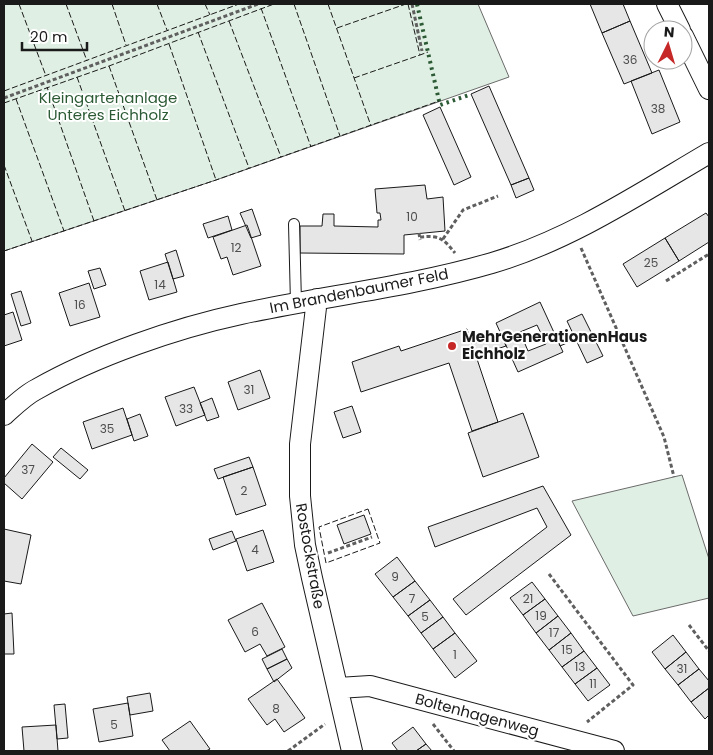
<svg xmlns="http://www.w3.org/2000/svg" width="713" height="755" viewBox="0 0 713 755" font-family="Poppins,sans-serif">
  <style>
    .green { fill: #e0efe3; stroke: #6a6a6a }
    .building { fill: #e6e6e6; stroke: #1a1a1a; fill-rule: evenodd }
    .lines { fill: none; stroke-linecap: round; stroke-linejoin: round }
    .lane-casing { stroke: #1a1a1a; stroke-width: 12 }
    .street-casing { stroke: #1a1a1a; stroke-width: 22 }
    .path { stroke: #5f5f5f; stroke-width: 3; stroke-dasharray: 4 2.5; stroke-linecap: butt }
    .lane { stroke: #fff; stroke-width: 10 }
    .street { stroke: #fff; stroke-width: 20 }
    .hedge { stroke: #2b5a34; stroke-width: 4; stroke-dasharray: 2.5 4; stroke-linecap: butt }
    .fence { stroke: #1a1a1a; stroke-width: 1; stroke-dasharray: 6 2.5; stroke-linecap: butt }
    .poi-dot { fill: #c62828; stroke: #fff; stroke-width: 2 }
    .labels { text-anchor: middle; stroke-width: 4; stroke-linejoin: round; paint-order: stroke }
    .number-label { font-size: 12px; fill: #4d4d4d }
    .park-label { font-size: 15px; fill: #2b5a34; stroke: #fff }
    .street-label { font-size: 15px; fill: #1a1a1a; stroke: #fff }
    .poi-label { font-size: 15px; font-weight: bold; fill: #1a1a1a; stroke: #fff; text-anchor: start }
  </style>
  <rect width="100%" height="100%" fill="#fff"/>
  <path class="green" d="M4 4H478L509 77 216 180 4 251Z
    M682 475 709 559V598L633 616 572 501Z"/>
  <path class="building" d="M590 4H623L630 21 602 33Z
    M630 21 652 73 624 84 602 33Z
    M659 70 680 122 652 134 631 81Z
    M489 86 529 178 511 185 471 94Z
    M440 107 471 177 454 185 423 115Z
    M529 178 534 190 516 198 511 185Z
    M425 185 427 199 443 197 445 231 404 235V254L300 253V226H322L323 214H334V226L378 227V220H381L380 213H377L375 189Z
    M252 209 261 235 251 238 240 213Z
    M706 213 709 217V242L679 261 665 238Z
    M228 216 232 230 208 238 203 224Z
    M247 225 261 266 233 275 227 257 221 259 213 237Z
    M665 238 679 261 637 287 623 264Z
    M176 250 184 276 173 279 165 254Z
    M168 262 177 292 149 300 140 271Z
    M100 268 106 285 94 289 88 271Z
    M89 283 100 317 70 326 59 293Z
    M21 291 31 323 21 326 11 294Z
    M540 302 563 352 518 372 496 323ZM537 325 546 344 528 351 520 332Z
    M13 312 22 340 4 346V315Z
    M582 314 603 356 587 363 567 321Z
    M467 329 498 422 472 431 449 363 361 392 352 362 399 346 401 351Z
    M573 332 576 339 560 346 557 339Z
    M501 335 506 346 476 356 472 344Z
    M260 370 270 398 238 410 228 382Z
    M194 387 205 415 176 426 165 397Z
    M212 398 219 417 207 421 200 403Z
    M352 406 361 432 343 438 334 412Z
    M123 408 132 435 92 449 83 422Z
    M523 413 539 457 483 477 468 433Z
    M140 414 148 436 134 441 127 419Z
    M32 444 53 462 22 499 4 483V478Z
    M61 448 88 470 80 479 53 457Z
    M249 457 253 467 218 479 214 469Z
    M253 467 266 505 236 515 223 477Z
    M543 486 571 535 466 615 453 599 547 527 537 508 435 547 428 527Z
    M364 515 371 534 344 544 337 525Z
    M4 529 31 535 21 584 4 581Z
    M263 530 274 562 247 571 236 539Z
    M232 531 236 541 213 550 209 539Z
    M397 557 415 581 393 597 375 574Z
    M415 581 430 600 408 616 393 597Z
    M532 582 545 599 523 615 510 598Z
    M545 599 558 616 536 633 523 615Z
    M430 600 443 617 421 633 408 616Z
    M262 603 285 647 267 656 260 644 245 652 228 620Z
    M12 613 14 654H4V614Z
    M558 616 571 633 549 650 536 633Z
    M443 617 455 633 433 649 421 633Z
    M455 633 477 661 455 678 433 649Z
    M571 633 584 651 562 667 549 650Z
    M673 635 686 652 665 669 652 652Z
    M282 649 287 659 267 669 262 659Z
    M584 651 597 668 575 684 562 667Z
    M686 652 699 669 678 685 665 669Z
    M287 659 292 668 274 682 267 669Z
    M597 668 610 685 588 701 575 684Z
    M699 669 709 681V688L691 702 678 685Z
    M277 679 305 718 284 732 275 719 267 725 248 699Z
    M709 688V715L705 719 691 702Z
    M150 693 153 711 130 715 127 697Z
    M128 703 133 736 99 742 93 709Z
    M65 704 68 738 57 739 54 705Z
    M190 721 210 749 206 751H170L162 740Z
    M56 725 58 751H24L22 727Z
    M413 727 426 744 416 751H398L392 743Z
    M426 744 432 751H416Z"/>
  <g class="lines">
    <g class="lane-casing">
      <path id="lane" d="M294 224 296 303"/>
    </g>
    <g class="street-casing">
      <path id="street" d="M667 4 680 30
        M683 36 709 89
        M317 299 300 444V496L305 545 312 578 352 751
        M4 415C14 406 25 395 37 389 95 356 176 328 241 314 324 296 410 287 492 263 570 240 639 194 709 153
        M338 688 370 686 614 751"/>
    </g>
    <path class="path" d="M412 4 422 51
      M4 98 258 4
      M419 233 420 240
      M420 237C439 235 443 238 455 253
      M443 239 463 210 498 196
      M581 248 664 437 674 477
      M666 281 709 254
      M328 553 372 537
      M549 574 633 685 587 722
      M689 625 709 651
      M433 724 454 751
      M288 751 325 724"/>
    <use href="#lane" class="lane"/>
    <use href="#street" class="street"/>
    <path class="hedge" d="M417 4 440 105 469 95"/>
    <path class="fence" d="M19 4 46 76
      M66 4 87 61
      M112 4 126 45
      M157 4 167 30
      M205 4 210 15
      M294 4 340 136
      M328 4 371 126
      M408 4 420 55 428 52
      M261 8 311 147
      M229 21 281 157
      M337 28 406 4
      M198 32 249 168
      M169 44 216 180
      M109 66 157 200
      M77 77 125 211
      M354 78 420 55
      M47 87 94 221
      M4 91 239 4
      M16 99 64 231
      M4 103 109 66 274 4
      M4 165 32 241
      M4 251 216 180 439 101
      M368 509 380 543 326 563 319 527Z"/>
  </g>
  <circle class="poi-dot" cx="452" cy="346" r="5"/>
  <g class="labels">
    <g class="number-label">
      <text x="630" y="64">36</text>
      <text x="658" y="113">38</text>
      <text x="412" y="221">10</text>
      <text x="236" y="252">12</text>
      <text x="651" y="267">25</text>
      <text x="160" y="289">14</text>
      <text x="80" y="309">16</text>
      <text x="249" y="394">31</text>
      <text x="186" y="413">33</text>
      <text x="107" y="433">35</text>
      <text x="28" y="474">37</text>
      <text x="244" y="495">2</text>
      <text x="255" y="554">4</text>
      <text x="395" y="581">9</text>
      <text x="412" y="603">7</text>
      <text x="528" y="603">21</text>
      <text x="541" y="620">19</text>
      <text x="425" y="621">5</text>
      <text x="255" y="636">6</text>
      <text x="554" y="637">17</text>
      <text x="567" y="654">15</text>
      <text x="455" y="659">1</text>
      <text x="580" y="671">13</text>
      <text x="682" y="673">31</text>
      <text x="593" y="688">11</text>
      <text x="276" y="713">8</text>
      <text x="114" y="729">5</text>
    </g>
    <g class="park-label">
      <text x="108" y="103">Kleingartenanlage<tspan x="108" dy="17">Unteres Eichholz</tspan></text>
    </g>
    <g class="street-label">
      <text transform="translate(359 291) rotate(-11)" y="5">Im Brandenbaumer Feld</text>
      <text transform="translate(310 556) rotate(80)" y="5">Rostockstraße</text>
      <text transform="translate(477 715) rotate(15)" y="5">Boltenhagenweg</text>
    </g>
    <g class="poi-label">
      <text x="462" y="342">MehrGenerationenHaus<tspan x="462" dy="17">Eichholz</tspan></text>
    </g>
  </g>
  <rect width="713" height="755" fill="none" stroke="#1a1a1a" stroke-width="10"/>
  <g transform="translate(668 45) rotate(5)"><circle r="24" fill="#ffffff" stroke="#a3a3a3"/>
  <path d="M0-4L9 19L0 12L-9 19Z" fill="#c62828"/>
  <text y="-8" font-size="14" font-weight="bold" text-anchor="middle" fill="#1a1a1a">N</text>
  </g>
  <path d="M22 42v8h65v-8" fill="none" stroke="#1a1a1a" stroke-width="2.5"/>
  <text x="30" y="42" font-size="15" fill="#1a1a1a" stroke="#ffffff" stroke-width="4" paint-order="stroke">20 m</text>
</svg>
